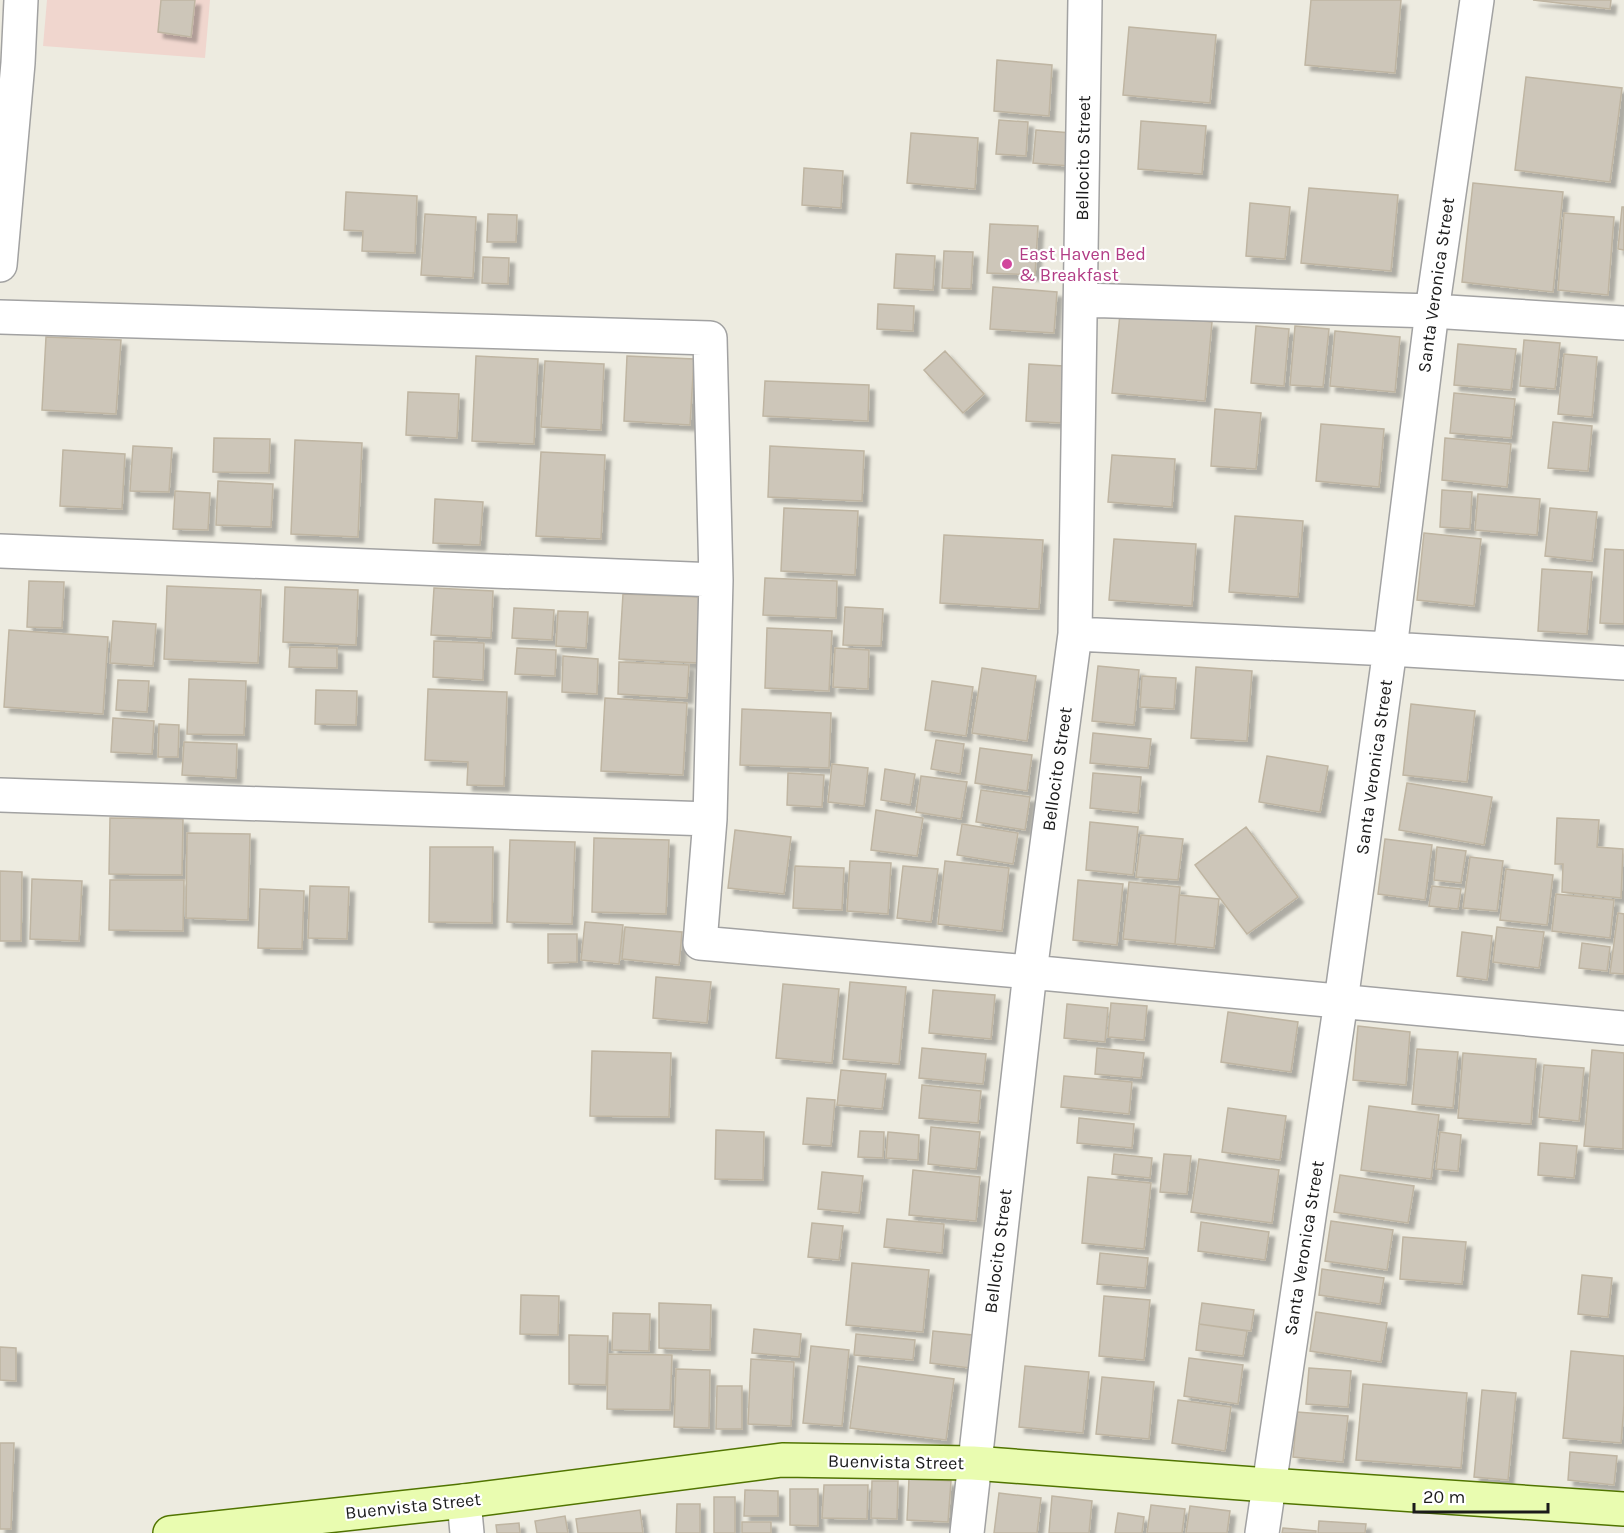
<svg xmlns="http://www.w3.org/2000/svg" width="1624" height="1533" viewBox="0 0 1624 1533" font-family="Karla,sans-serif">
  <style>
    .commercial { fill: #f0d6ce }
    .building { fill: #cdc6b9; stroke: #bfb5a2; stroke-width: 1.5; filter: url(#shadow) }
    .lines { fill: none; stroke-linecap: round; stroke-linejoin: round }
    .street-casing { stroke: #a2a2a2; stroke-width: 36 }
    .secondary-casing { stroke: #517401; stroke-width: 36 }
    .street { stroke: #fff; stroke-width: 33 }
    .secondary { stroke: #e9fcb0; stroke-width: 33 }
    .hotel-dot { fill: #d1479c; stroke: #fff; stroke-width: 2 }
    .labels { text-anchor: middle; stroke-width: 4.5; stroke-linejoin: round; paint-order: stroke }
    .street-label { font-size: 18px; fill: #1b1b1b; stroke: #fff }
    .hotel-label { font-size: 18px; fill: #b23c85; stroke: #fff; text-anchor: start }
  </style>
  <defs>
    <filter id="shadow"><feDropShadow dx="5.5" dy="5.5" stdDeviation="1.5" flood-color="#0004"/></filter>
  </defs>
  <rect width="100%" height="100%" fill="#edebe0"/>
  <path class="commercial" d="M47 0H210L205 58 43 46Z"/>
  <path class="building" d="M161 0H195L191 37 158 32Z
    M1311 0H1401L1395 73 1305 65Z
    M1533 0H1611L1610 9Z
    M1129 27 1216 35 1210 103 1123 95Z
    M997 60 1052 65 1049 116 994 111Z
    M1526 77 1622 88 1610 182 1515 170Z
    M999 120 1028 122 1026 156 996 154Z
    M1141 121 1206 126 1202 174 1138 169Z
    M1036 130 1071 133 1069 166 1033 163Z
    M911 133 978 138 975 189 907 183Z
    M804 168 843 171 841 208 802 205Z
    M1473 183 1563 192 1553 292 1462 282Z
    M1309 188 1398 195 1391 271 1301 263Z
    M346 192 417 196 415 253 362 251 363 231 344 230Z
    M1250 203 1290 207 1285 259 1246 256Z
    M1622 207H1624V250L1618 249Z
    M1564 213 1614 217 1608 295 1558 290Z
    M425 214 476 217 473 278 421 275Z
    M488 214 517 215 516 242H487Z
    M990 224 1038 226 1035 275 987 273Z
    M944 251 973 252 971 289 942 288Z
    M896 254 935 256 933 290 894 288Z
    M483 257 509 258 508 284 482 283Z
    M993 287 1057 292 1054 333 990 329Z
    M878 304 914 306 913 331 877 329Z
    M1120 314 1212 322 1205 401 1112 393Z
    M1256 326 1289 329 1284 386 1251 383Z
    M1295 326 1329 329 1323 387 1290 385Z
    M1335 331 1400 337 1395 392 1330 386Z
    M46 337 121 340 116 414 42 410Z
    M1524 340 1560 343 1555 389 1520 386Z
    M1458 344 1516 349 1511 390 1454 385Z
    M945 351 984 394 963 413 924 370Z
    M1564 354 1597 357 1592 417 1558 414Z
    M476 356 538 359 534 444 472 441Z
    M627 356 694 359 690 425 624 421Z
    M545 361 604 364 601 430 541 427Z
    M1029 364 1064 366 1061 423 1026 421Z
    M765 381 869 385 868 421 763 416Z
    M408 392 459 394 457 438 406 435Z
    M1454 393 1515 399 1511 438 1450 433Z
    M1215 409 1261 413 1256 469 1211 466Z
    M1553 422 1592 426 1588 471 1548 468Z
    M1321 424 1384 429 1379 487 1316 481Z
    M214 438 270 439 269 473 213 472Z
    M1445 438 1511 444 1507 487 1442 480Z
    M295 440 362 443 358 537 291 534Z
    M133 446 172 448 169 492 130 491Z
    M770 446 864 451 862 501 768 497Z
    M63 450 125 454 122 509 60 506Z
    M541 452 605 455 601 539 536 536Z
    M1112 455 1175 459 1172 507 1108 502Z
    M218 481 273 484 271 527 216 525Z
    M1442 490 1472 492 1470 529 1440 527Z
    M175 491 210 493 208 530 173 529Z
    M1478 494 1540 499 1537 535 1475 530Z
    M435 499 483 502 480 545 433 543Z
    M784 508 858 511 855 575 781 571Z
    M1550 508 1597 512 1592 561 1545 556Z
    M1235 516 1303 521 1298 597 1229 592Z
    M1424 533 1481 539 1474 606 1417 600Z
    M944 535 1043 540 1039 609 940 603Z
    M1114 539 1196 544 1192 606 1109 600Z
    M1605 549 1624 550V624L1600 623Z
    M1542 569 1592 572 1587 634 1538 631Z
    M765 578 837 581 836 618 763 615Z
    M29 581 64 582 62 628 27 627Z
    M167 586 261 590 258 663 164 659Z
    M285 587 358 590 356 645 283 642Z
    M434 588 493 591 491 638 431 635Z
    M623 594 700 597 698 663 619 659Z
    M845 607 883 609 881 646 843 645Z
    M514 608 554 610 552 640 512 638Z
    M558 611 588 612 586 648 556 646Z
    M113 621 156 624 153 666 110 663Z
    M767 628 832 631 829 691 765 688Z
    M9 630 108 637 103 714 4 707Z
    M434 641 484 643 483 680 433 677Z
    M290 647 337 648V668L289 667Z
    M517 648 556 650 555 676 515 674Z
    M835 648 869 650 868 689 833 687Z
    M563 656 598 659 597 694 562 692Z
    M619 662 689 665 687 698 618 694Z
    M1098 666 1139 670 1134 725 1092 721Z
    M1196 667 1252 671 1247 741 1191 738Z
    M982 668 1036 676 1027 741 972 733Z
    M1142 676 1176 678 1174 709 1140 707Z
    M189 679 246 681 244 735 187 734Z
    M118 680 149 681 147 712 116 710Z
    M932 681 973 687 966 736 925 730Z
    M428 689 507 692 504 786 467 785 468 762 425 760Z
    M316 690 357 691 356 725 315 724Z
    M605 698 687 703 683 775 601 771Z
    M1411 704 1475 711 1467 782 1403 775Z
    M742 709 831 713 829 768 740 765Z
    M113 718 154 721 152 754 111 752Z
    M159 724 179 725 178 757H158Z
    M1093 733 1151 739 1148 768 1090 763Z
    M936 740 964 744 960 774 931 769Z
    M184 742 237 744 236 778 182 775Z
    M980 748 1032 755 1027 791 975 783Z
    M1267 756 1328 766 1320 812 1259 802Z
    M832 764 868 768 864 806 828 802Z
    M885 769 915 774 910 805 881 800Z
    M788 773 824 775 822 807 787 805Z
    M1093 773 1141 777 1138 813 1090 808Z
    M921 776 967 782 961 819 916 812Z
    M1407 783 1492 797 1484 845 1399 830Z
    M981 790 1030 797 1025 830 976 822Z
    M876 810 923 818 917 856 871 850Z
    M110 818 183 819 182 875 109 874Z
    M1557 818 1599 820 1597 847 1623 849 1621 898 1562 892 1563 864H1555Z
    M1090 822 1138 827 1133 875 1086 870Z
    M962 824 1018 833 1013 864 957 855Z
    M1246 827 1298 897 1247 934 1195 865Z
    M735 830 791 837 784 894 728 888Z
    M187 833 250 834 248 920 186 918Z
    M1141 835 1183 839 1178 880 1136 877Z
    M594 838 669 840 666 914 592 912Z
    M1385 839 1432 845 1425 900 1378 894Z
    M510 840 575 842 572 924 507 922Z
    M430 847H493L492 923 429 922Z
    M1437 847 1466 851 1461 883 1434 880Z
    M1470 857 1503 861 1497 911 1463 908Z
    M850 861 891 863 888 914 847 911Z
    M945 861 1009 868 1002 931 938 924Z
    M795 866 844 868 842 910 793 908Z
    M903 866 938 869 931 922 897 918Z
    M1506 869 1553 875 1547 925 1500 920Z
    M0 871 22 872 21 941H0Z
    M32 879 82 881 79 941 30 939Z
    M110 880H184L183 931 109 930Z
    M1078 880 1123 884 1117 945 1073 940Z
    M1129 882 1180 887 1175 944 1123 939Z
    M310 886 349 887 347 939 308 938Z
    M1432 886 1461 889 1458 909 1429 906Z
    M260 889 304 891 302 949 258 948Z
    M1556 894 1614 900 1610 938 1552 931Z
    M1179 895 1219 899 1214 948 1175 944Z
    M1618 913 1624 914V974L1610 973Z
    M585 922 623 925 619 964 581 960Z
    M625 927 682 932 679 965 622 959Z
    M1497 927 1544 932 1539 968 1493 962Z
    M1462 932 1492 936 1487 980 1457 976Z
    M548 934H577V962L548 963Z
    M1582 943 1610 947 1607 971 1579 968Z
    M656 977 711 982 707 1023 653 1018Z
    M850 982 906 987 899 1064 843 1059Z
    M783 984 839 989 832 1063 776 1058Z
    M933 990 995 995 991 1039 929 1033Z
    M1111 1003 1147 1006 1144 1040 1108 1037Z
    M1067 1004 1108 1008 1105 1042 1064 1038Z
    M1228 1012 1298 1022 1291 1072 1221 1062Z
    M1358 1026 1410 1032 1406 1085 1353 1080Z
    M922 1048 986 1054 983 1084 919 1078Z
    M1097 1048 1144 1053 1141 1078 1095 1074Z
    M1417 1049 1458 1052 1453 1108 1412 1104Z
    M1592 1050 1624 1053 1623 1149 1584 1146Z
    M592 1051 671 1053 669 1117 590 1116Z
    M1463 1053 1536 1059 1531 1124 1458 1118Z
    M1544 1065 1584 1068 1579 1121 1539 1117Z
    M841 1070 886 1074 882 1109 837 1105Z
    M1064 1076 1132 1082 1129 1114 1061 1107Z
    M922 1085 981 1091 978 1123 919 1118Z
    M807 1098 835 1100 831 1146 803 1144Z
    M1369 1106 1439 1115 1431 1179 1361 1170Z
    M1228 1108 1286 1116 1280 1160 1222 1152Z
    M1079 1118 1134 1124 1132 1148 1077 1143Z
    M931 1127 980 1132 976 1169 928 1164Z
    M716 1130 764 1132 763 1180 715 1179Z
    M860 1131 884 1132 883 1158 858 1157Z
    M888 1132 919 1135 918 1160 886 1158Z
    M1440 1132 1461 1135 1458 1171 1436 1169Z
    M1540 1143 1577 1146 1574 1178 1538 1175Z
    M1114 1154 1152 1158 1150 1178 1112 1174Z
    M1164 1154 1191 1156 1187 1194 1160 1192Z
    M1199 1159 1279 1170 1272 1223 1191 1212Z
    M913 1170 980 1177 976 1221 909 1215Z
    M822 1172 863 1176 859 1213 818 1209Z
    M1340 1175 1414 1186 1408 1223 1334 1212Z
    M1088 1177 1151 1183 1144 1249 1082 1243Z
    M887 1219 944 1224 942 1253 884 1247Z
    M1331 1221 1393 1230 1387 1270 1325 1261Z
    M1201 1222 1269 1232 1265 1260 1198 1251Z
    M812 1223 843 1226 839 1260 808 1257Z
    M1403 1237 1466 1242 1462 1284 1400 1279Z
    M1100 1253 1148 1258 1145 1288 1097 1284Z
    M852 1263 929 1270 923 1332 846 1325Z
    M1322 1269 1384 1278 1380 1304 1319 1295Z
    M1582 1275 1612 1278 1608 1317 1578 1314Z
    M521 1295 559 1296 558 1335 520 1334Z
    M1104 1296 1150 1300 1144 1360 1099 1356Z
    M659 1303 711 1305 710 1350 659 1348Z
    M1202 1303 1254 1310 1251 1331 1199 1324Z
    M1316 1312 1387 1323 1381 1362 1310 1351Z
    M613 1313 650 1314 649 1351 612 1350Z
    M1199 1324 1247 1331 1243 1356 1196 1350Z
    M754 1329 801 1334 799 1357 752 1353Z
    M933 1331 973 1335 970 1368 930 1363Z
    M856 1334 915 1340 913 1360 854 1355Z
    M569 1335 608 1336 606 1385 569 1384Z
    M811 1346 849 1350 842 1426 803 1423Z
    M0 1347 16 1348V1381L0 1380Z
    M1571 1351 1624 1356V1405L1621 1443 1563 1438Z
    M608 1354 672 1355 670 1410 607 1409Z
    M1189 1358 1243 1365 1238 1404 1184 1396Z
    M751 1359 794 1362 791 1426 748 1424Z
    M858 1366 954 1379 946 1440 850 1428Z
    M1025 1366 1089 1372 1083 1433 1019 1427Z
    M1309 1368 1351 1371 1348 1407 1306 1404Z
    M676 1369 710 1370 709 1428 674 1427Z
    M1102 1377 1154 1382 1149 1439 1096 1434Z
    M1363 1384 1467 1393 1461 1468 1356 1460Z
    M717 1386H742V1429H716Z
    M1482 1390 1516 1393 1508 1480 1474 1477Z
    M1178 1400 1231 1407 1225 1451 1172 1443Z
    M1297 1412 1348 1416 1343 1462 1293 1457Z
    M0 1443H14L11 1529H0Z
    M1570 1452 1617 1456 1614 1485 1568 1480Z
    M909 1478 951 1481 948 1522 907 1520Z
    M872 1481H898L897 1519 871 1518Z
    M824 1485H868L867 1519 822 1518Z
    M790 1489H818V1526L790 1525Z
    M745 1490 778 1491V1516H744Z
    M999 1493 1041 1498 1037 1533H994Z
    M1052 1496 1092 1501 1089 1533H1049Z
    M714 1497H735V1533H714Z
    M677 1504H700V1533H676Z
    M1151 1505 1185 1509 1182 1533H1147Z
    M1190 1506 1230 1511 1227 1533H1186Z
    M640 1510 643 1533H578L576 1519Z
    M1118 1513 1144 1517 1142 1533H1115Z
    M565 1516 568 1533H537L535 1521Z
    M1319 1521 1366 1524 1365 1533H1318Z
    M742 1522H771V1533H742Z
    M519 1523 520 1533H497L496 1525Z
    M1283 1528 1316 1531V1533H1282Z"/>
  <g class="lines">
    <g class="street-casing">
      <path id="street" d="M0 265 18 63 21 0
        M1081 300 1432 311 1624 323
        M0 317 710 338 716 580 710 819 700 943 1030 972 1624 1028
        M0 551 716 580
        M1075 634 1390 649 1624 663
        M0 795 710 819
        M464 1501 467 1533
        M967 1533 1030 972 1075 634 1085 0
        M1262 1533 1341 1001 1390 649 1432 311 1477 0"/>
    </g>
    <g class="secondary-casing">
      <path id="secondary" d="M170 1533 464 1501 782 1460 973 1463 1268 1485 1624 1509"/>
    </g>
    <use href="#street" class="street"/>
    <use href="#secondary" class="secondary"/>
  </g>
  <circle class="hotel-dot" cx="1007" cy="264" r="6"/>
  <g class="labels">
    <g class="street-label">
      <text transform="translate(1083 158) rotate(-89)" y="6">Bellocito Street</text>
      <text transform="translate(1436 285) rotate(-82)" y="6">Santa Veronica Street</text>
      <text transform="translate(1374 767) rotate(-82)" y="6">Santa Veronica Street</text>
      <text transform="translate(1057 769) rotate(-82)" y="6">Bellocito Street</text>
      <text transform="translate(1304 1248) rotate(-81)" y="6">Santa Veronica Street</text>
      <text transform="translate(998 1251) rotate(-83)" y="6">Bellocito Street</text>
      <text transform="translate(896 1462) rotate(1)" y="6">Buenvista Street</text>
      <text transform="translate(413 1506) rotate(-6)" y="6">Buenvista Street</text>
    </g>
    <g class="hotel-label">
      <text x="1019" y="260">East Haven Bed<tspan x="1019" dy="21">&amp; Breakfast</tspan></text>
    </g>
  </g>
  <path d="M1414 1503v9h134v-9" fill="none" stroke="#1b1b1b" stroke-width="3"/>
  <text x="1423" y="1503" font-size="18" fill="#1b1b1b" stroke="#ffffff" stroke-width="4.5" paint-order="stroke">20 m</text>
</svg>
